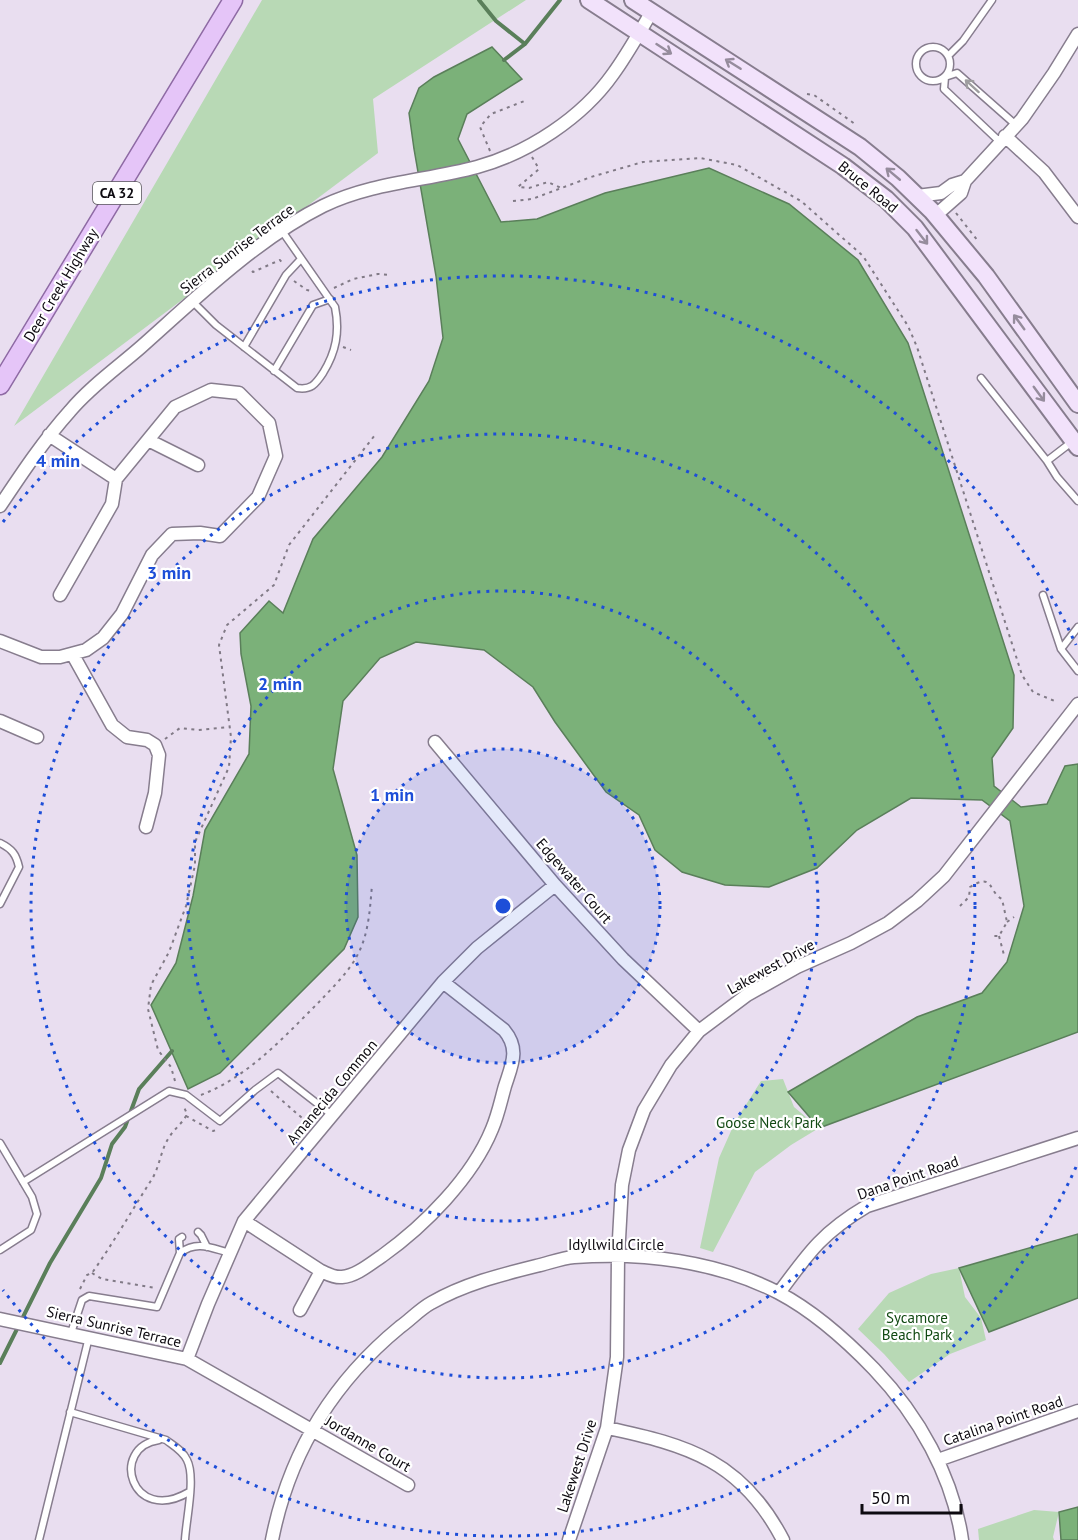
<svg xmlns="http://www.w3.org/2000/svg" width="1078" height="1540" viewBox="0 0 1078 1540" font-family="'PT Sans',sans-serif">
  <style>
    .green { fill: #b8d9b5 }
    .water { fill: #7bb179; stroke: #5a7f5a; stroke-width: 1.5 }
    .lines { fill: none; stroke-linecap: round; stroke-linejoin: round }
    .stream { stroke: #5a7f5a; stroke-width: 4 }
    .service-casing { stroke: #877d8e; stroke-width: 9 }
    .minor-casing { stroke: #877d8e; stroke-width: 15 }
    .secondary-casing { stroke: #877d8e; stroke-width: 20 }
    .primary-casing { stroke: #8e6aa4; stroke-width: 21 }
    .path { stroke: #817a86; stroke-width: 2; stroke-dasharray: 3 4.5; stroke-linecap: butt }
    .service { stroke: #fff; stroke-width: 6 }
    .minor { stroke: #fff; stroke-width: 12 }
    .secondary { stroke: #f2e2fb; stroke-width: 16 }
    .primary { stroke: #e5c5f8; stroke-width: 18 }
    .oneway { stroke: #968c9d }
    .oneway2 { stroke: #9e9d9f }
    .ring { fill: none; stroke: #1d4ed8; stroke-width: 3; stroke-dasharray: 3 6 }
    .labels { text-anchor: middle; stroke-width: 4.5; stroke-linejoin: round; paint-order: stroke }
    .shield { fill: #fff; stroke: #565458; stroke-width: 1.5 }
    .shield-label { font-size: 14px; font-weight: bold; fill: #0d0a10 }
    .street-label { font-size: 15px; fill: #0d0a10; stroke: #fff }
    .park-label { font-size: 15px; fill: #114912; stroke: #fff }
    .centre { fill: #1d4ed8; stroke: #fff; stroke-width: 3 }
    .ring-label { font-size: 18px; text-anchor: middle; font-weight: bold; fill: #1d4ed8; stroke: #fff; stroke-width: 4.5; stroke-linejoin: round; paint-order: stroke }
  </style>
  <rect width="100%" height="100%" fill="#e9def0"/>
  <path class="green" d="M262 0H526L373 99 378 153 14 426Z
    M783 1079 794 1107 819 1128 791 1145 755 1172 713 1252 700 1248 719 1158 735 1122 761 1081Z
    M959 1268 965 1297 981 1318 986 1340 950 1354 909 1382 884 1354 858 1329 889 1293 931 1274Z
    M1034 1510 1059 1512 1053 1537 1054 1540H979L978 1529Z"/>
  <path class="water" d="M492 47 522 79 467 114 458 139 501 222 537 219 605 193 709 168 789 204 858 260 908 343 1014 675 1013 728 992 758 994 786 1021 807 1047 804 1065 766 1078 764V1032L819 1128 788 1092 917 1017 982 993 1007 962 1024 906 1010 821 982 800 911 798 857 830 817 868 769 887 725 885 682 872 655 850 639 815 606 792 555 722 533 687 484 650 416 642 380 658 343 701 333 769 357 855 358 917 344 949 220 1073 188 1089 151 1005 176 963 193 896 205 830 249 754 251 706 241 654 240 633 269 601 283 613 313 539 382 457 429 381 443 338 436 276 414 149 409 113 419 88 434 77Z
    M1078 1234V1298L989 1332 959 1268Z
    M1078 1507V1540H1061L1059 1512Z"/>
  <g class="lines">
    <path class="stream" d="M479 0 496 21 525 44
      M504 60 525 44 560 0
      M0 1363 50 1263 101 1178 112 1144 125 1127 139 1089 172 1051"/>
    <g class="service-casing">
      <path id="service" d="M916 64a17 17 0 1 1 34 0a17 17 0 1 1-34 0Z
        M948 56 963 41 992 0
        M1000 142 944 89 945 77 957 73 1016 125
        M192 301 216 325 297 388C311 390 315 385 323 373 336 352 340 332 335 307L282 231
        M244 347 286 275 301 259
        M274 371 313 305 330 299
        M981 378 1047 461
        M1073 441 1047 461 1057 477 1078 501
        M1043 595 1061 649
        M1078 627 1061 649 1078 671
        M0 843C12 849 16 854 19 867L0 904
        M0 1143 32 1197 37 1214 31 1230 0 1250
        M23 1182 169 1091 186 1095 220 1121 255 1090 278 1073 332 1115
        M198 1232 201 1235 207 1247
        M180 1253 179 1239 182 1237
        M71 1333 82 1300 89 1296 157 1307 180 1253C197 1240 211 1248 230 1253
        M70 1412 166 1440C174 1446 183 1451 187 1460 196 1477 186 1520 185 1540
        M159 1440C109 1447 131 1526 189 1492
        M39 1540 89 1337"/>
    </g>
    <g class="minor-casing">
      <path id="minor" d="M1005 136 1044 172 1078 217
        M917 196 941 193 952 185 965 181
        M936 215 961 193 965 181 1022 119 1054 73 1078 34
        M49 435 116 479
        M148 440 198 465
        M0 506C22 473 44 440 70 411 90 387 117 368 141 347 196 298 257 239 323 206 373 182 425 181 477 167 528 153 582 118 613 74 627 55 639 33 651 13
        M60 595 112 504 116 479
        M0 641 41 657H60L86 650 103 638 122 614 152 555 172 534 200 533 220 536 258 497 276 456 269 423 239 393 211 390 175 407 116 479
        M73 655 112 725 127 737 147 740 155 745 159 755 155 793 146 827
        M0 721 37 737
        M435 742 555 885 623 959 699 1031
        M244 1221 321 1271C328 1274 334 1278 342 1277 356 1276 370 1264 382 1256 424 1226 472 1178 492 1129 498 1115 501 1100 505 1086 512 1064 520 1049 504 1030L443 982
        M779 1293C809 1252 823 1232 867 1206L1078 1138
        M300 1310 321 1271
        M0 1319 187 1359 408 1485
        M187 1359 208 1304 244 1221 443 982 477 948 555 885
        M607 1428C688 1445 742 1461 783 1540
        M938 1460 1078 1411
        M272 1540C289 1453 332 1383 400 1327 410 1320 420 1309 431 1303 464 1284 500 1275 536 1266 549 1263 562 1258 574 1257 643 1252 717 1261 779 1293 815 1312 846 1340 874 1369 918 1415 953 1476 962 1540
        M569 1540 607 1428 617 1357 618 1257 622 1185 629 1150 644 1110 671 1065 699 1031 747 995 797 967 851 943 888 923 917 901 944 876 1078 704"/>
    </g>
    <g class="secondary-casing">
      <path id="secondary" d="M589 0 843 166 886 199 915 228 1078 447
        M633 0 860 147 898 178 932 211 986 276 1078 404"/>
    </g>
    <g class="primary-casing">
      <path id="primary" d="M0 385 233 0"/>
    </g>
    <path class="path" d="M807 94 814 95 855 124
      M490 151 480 127 491 114 527 100
      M532 157 539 169 518 187 529 188 548 182 561 188
      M513 201 532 199 591 177 643 162 700 158 737 165 801 201 863 256 908 326 917 347 1022 675 1033 692 1057 702
      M956 213 978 241
      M252 271 253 272 280 260 283 264
      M294 281 307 290 312 291
      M334 288 353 279 378 274 391 275
      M343 347 351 350
      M165 739 180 728 198 730 229 727
      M960 906 969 897 970 887C994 872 988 892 1002 899L1007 922 999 936H992
      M1007 922 1014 917
      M999 936 1004 955
      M175 1081 171 1067 158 1050 148 1009 151 985 169 952 186 906 195 865V842L229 767 231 737 219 645 227 625 274 585 289 545 375 435
      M271 1091 309 1124
      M201 1095C248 1077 284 1037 319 1002 333 987 350 971 359 952 369 931 370 908 372 885
      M186 1116 213 1131 216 1130
      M92 1273 102 1279 156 1288
      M80 1289 87 1275 92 1273C114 1242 132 1210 152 1179 160 1166 161 1148 170 1136 175 1128 183 1123 187 1114L184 1107"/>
    <use href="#service" class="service"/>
    <use href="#minor" class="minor"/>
    <use href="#secondary" class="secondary"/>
    <use href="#primary" class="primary"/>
  </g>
  <defs><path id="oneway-shaft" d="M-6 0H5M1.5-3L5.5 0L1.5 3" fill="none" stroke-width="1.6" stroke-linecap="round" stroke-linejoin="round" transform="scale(1.5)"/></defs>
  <g class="oneway">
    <use href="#oneway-shaft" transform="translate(664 49) rotate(33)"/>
    <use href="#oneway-shaft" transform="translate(733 64) rotate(-148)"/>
    <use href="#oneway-shaft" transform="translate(893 174) rotate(-140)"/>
    <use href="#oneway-shaft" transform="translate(922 237) rotate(52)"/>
    <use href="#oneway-shaft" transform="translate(1019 322) rotate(-126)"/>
    <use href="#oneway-shaft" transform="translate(1039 394) rotate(54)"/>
  </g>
  <use class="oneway2" href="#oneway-shaft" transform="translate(972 86) rotate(-138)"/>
  <circle cx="503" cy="906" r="157" fill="#1d4ed8" fill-opacity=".12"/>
  <g class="ring">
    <circle cx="503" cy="906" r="157"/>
    <circle cx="503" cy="906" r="315"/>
    <circle cx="503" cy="906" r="472"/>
    <path d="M1076 1167A630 630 0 0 1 3 1290M3 522A630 630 0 0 1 1076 645"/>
  </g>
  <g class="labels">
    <rect class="shield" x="93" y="182" width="48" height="22" rx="4.5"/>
    <g class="shield-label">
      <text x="117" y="198">CA 32</text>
    </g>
    <g class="street-label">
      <text transform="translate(868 187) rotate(39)" y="5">Bruce Road</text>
      <text transform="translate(237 249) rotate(-37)" y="5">Sierra Sunrise Terrace</text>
      <text transform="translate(61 285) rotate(-59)" y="5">Deer Creek Highway</text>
      <text transform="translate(574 881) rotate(49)" y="5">Edgewater Court</text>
      <text transform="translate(771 967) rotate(-29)" y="5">Lakewest Drive</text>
      <text transform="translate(332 1092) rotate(-50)" y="5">Amanecida Common</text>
      <text transform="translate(908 1178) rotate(-19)" y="5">Dana Point Road</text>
      <text x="616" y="1250">Idyllwild Circle</text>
      <text transform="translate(114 1327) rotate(13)" y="5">Sierra Sunrise Terrace</text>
      <text transform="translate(1003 1421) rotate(-19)" y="5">Catalina Point Road</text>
      <text transform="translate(368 1444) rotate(30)" y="5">Jordanne Court</text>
      <text transform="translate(577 1466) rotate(-72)" y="5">Lakewest Drive</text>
    </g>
    <g class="park-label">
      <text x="769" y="1128">Goose Neck Park</text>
      <text x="917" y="1323">Sycamore<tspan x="917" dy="17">Beach Park</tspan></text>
    </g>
  </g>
  <circle cx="503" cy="906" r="9" class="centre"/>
  <g class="ring-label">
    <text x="58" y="467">4 min</text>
    <text x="169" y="579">3 min</text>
    <text x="280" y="690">2 min</text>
    <text x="392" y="801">1 min</text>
  </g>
  <path d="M862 1504v9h99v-9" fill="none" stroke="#0d0a10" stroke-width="3"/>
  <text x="871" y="1504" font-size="18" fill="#0d0a10" stroke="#ffffff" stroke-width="4.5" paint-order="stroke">50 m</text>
</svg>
